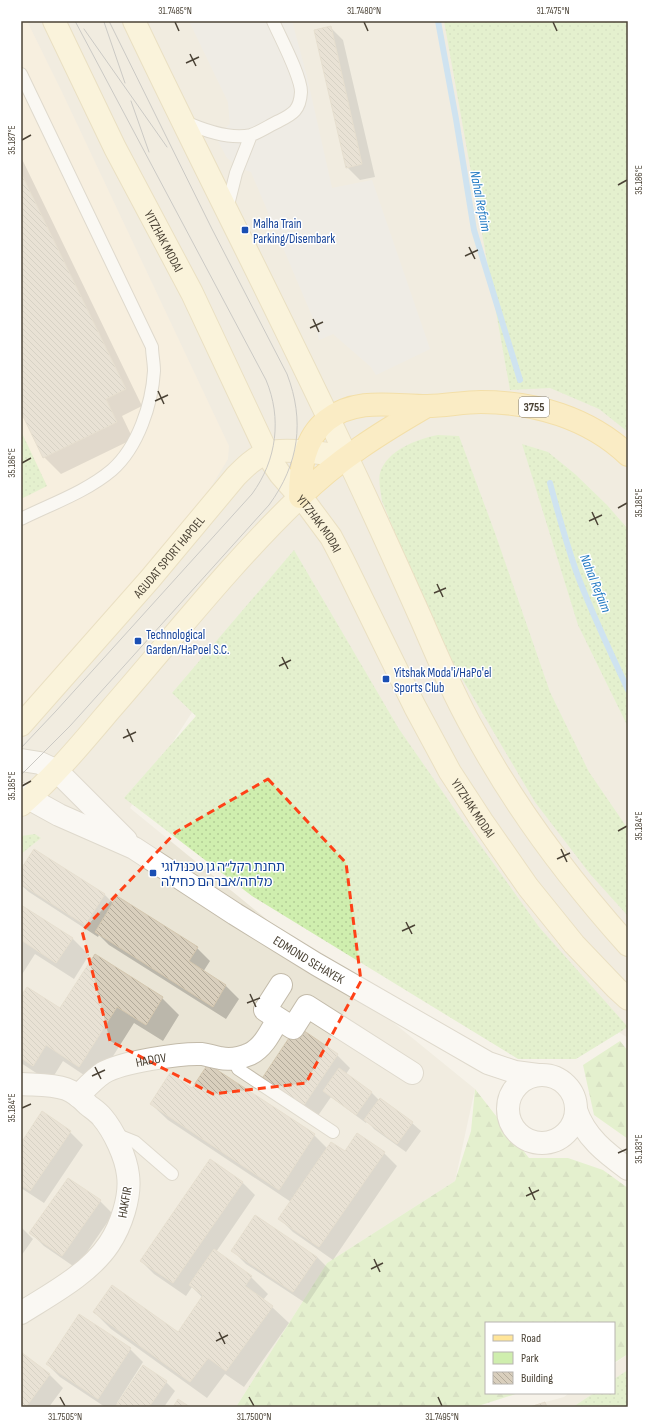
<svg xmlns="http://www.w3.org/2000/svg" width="649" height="1428" viewBox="0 0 649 1428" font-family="'Sofia Sans Condensed','Noto Sans Hebrew',sans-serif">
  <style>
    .residential { fill: #eae5d6 }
    .commercial { fill: #f9ead2 }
    .green { fill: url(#green-dots) }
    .forest { fill: url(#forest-firs) }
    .parking { fill: #e7e5e1 }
    .shadow { fill: #0003 }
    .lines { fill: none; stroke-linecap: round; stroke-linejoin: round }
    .stream { stroke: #a0d1f8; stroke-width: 6 }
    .building { fill: url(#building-back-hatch); stroke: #d4c7af }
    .lane-casing { stroke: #c3bbaa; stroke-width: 14 }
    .street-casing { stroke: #c3bbaa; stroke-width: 24 }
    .secondary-casing { stroke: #dbc994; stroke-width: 24 }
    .primary-casing { stroke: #f0c85c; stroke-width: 24 }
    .lane { stroke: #fff; stroke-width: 12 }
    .street { stroke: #fff; stroke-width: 22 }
    .secondary { stroke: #fff4ca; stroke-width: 22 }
    .primary { stroke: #ffe599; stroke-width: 22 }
    .tram { stroke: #989898; stroke-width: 1 }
    .marked { fill: none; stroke: #ff4117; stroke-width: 3; stroke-dasharray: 8 5; stroke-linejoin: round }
    .ticks { fill: none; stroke: #4b4336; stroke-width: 1.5 }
    .transit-dot { fill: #1a4fb4; stroke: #fff; stroke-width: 1.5 }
    .labels { text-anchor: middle; stroke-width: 3; stroke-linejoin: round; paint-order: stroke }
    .shield { fill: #fff; stroke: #817b72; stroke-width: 1 }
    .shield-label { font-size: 12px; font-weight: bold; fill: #4b4336 }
    .transit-label { font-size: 13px; fill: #164399; stroke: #fff; text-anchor: start }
    .street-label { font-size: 13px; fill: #4b4336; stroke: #fff }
    .water-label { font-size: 14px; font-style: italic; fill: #237ac3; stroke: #fff }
    .neatline { fill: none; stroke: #4b4336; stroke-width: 1.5 }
    .ticks-label { font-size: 10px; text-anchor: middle; fill: #4b4336 }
  </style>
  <defs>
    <pattern id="green-dots" width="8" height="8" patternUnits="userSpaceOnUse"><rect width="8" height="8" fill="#cfeeae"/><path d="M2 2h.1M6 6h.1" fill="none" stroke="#b3cd96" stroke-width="1.8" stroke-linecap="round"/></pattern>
    <pattern id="forest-firs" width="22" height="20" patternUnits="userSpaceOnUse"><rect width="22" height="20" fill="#cfeeae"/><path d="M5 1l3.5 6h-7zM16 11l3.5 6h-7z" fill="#b3cd96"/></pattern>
    <pattern id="building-back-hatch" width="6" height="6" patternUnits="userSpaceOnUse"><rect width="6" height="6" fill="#d9cfbd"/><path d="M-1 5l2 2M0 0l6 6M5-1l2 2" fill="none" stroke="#b2aa9a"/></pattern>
  </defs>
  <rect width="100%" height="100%" fill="#f6f2e9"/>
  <path class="residential" d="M21 21H474L628 357V1038L555 991 285 569 130 808 475 1089 455 1181 327 1263 236 1407H21Z
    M628 1354V1407H527L564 1397 569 1393H614V1364Z"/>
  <path class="commercial" d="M21 21H27L62 92 229 446 228 459 193 517 21 710Z"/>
  <path class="green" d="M444 21H628V432L599 409 550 388 510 390Z
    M21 431 47 486 21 499Z
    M438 435 459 436 495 533 550 692 589 772 628 829V916L590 874 535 802 438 638 382 501C381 492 378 481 380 473 387 450 417 439 438 435Z
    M522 444 548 452 575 474 607 505 628 529V727L578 625Z
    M294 550 399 729 458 814 539 927 628 1027 576 1059H518L252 896 124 798 196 716 172 693Z
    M35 834 41 838 21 854V836Z
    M628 1370V1407H573L594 1393H614V1379Z"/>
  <path class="forest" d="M620 1041 628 1051V1139L594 1115 583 1065Z
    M475 1089 529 1158H568L603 1170 628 1188V1354L614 1363V1323H486V1393H519L475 1407H236L327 1263 455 1181 471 1131Z"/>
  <path class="parking" d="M189 21H292L307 77 332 188 372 180 430 349 376 375 371 367 333 334 319 340 315 323 251 172 242 169 227 158 216 137 230 124 228 102Z"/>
  <path class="shadow" d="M330 27 343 40 375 177 360 180 347 167Z
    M21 157 142 406 122 416 133 439 61 474 44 457 21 409Z
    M21 871 104 894 114 904 197 948 210 961 203 972 226 986 239 999 226 1019 109 945 99 935 98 937 29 892 21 885Z
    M21 906 72 938 89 955 74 979 35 954 21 976Z
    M95 955 162 998 179 1015 163 1041 134 1023 96 1083 63 1061 50 1082 21 1063V998L60 1010Z
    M297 1028 337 1055 350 1068 346 1074 372 1093 379 1100 412 1123 421 1131 406 1152 374 1129 367 1121 366 1123 331 1097 315 1120 275 1093Z
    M208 1065 314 1135 328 1149 345 1152 357 1134 384 1153 397 1166 333 1260 293 1232 280 1219 291 1202 168 1120 151 1104 192 1089Z
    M70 1132 83 1145 44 1203 21 1188V1140Z
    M242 1182 255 1195 216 1252 251 1277 268 1294 263 1300 272 1307 289 1323 244 1387 225 1374 207 1398 111 1329 94 1312 178 1333 203 1298 192 1287 186 1296 154 1274 141 1261Z
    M100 1201 113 1214 76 1268 44 1246 31 1233Z
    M21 1227 33 1239 21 1256Z
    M233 1251 317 1257 330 1270 307 1304 246 1264Z
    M130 1349 143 1362 117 1403 118 1404 166 1382 175 1391 164 1407H105L60 1377 47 1364Z
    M21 1353 50 1375 63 1388 49 1407H21Z"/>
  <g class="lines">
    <path class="stream" d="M438 21 456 119 474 230 520 380
      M550 483C558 513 566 542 576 571 591 612 610 651 628 690"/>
  </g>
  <path class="building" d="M331 26 362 164 346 168 314 30Z
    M21 173 126 389 106 399 117 422 43 458 21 412Z
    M34 849 105 894 85 925 21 884V869Z
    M117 896 198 947 189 961 226 985 213 1007 95 932Z
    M21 905 73 938 56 963 21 940Z
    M95 954 163 997 146 1025 117 1007 79 1067 46 1045 33 1066 21 1058V996L27 987 60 1008Z
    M297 1026 338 1054 302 1108 261 1080Z
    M208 1064 315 1134 279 1190 150 1104 170 1073 192 1088Z
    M339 1068 372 1092 356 1115 323 1091Z
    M380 1098 413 1122 397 1144 364 1120Z
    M42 1111 71 1131 30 1191 21 1185V1139L23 1140Z
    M357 1133 385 1152 319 1247 278 1219 331 1142 345 1151Z
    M210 1159 243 1182 173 1283 140 1261Z
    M68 1178 101 1200 62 1256 29 1233Z
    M255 1215 317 1257 293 1292 231 1251Z
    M214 1249 252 1276 245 1286 273 1306 226 1371 208 1358 190 1382 93 1312 112 1285 178 1332 203 1295 189 1285Z
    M79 1314 131 1348 98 1399 46 1364Z
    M21 1352 50 1374 26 1407H21Z
    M143 1365 167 1381 149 1407H115Z
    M178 1399 190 1407H173Z
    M545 1402 547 1407H530Z"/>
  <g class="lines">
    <g class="lane-casing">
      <path id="lane" d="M21 74 152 347C152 354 154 363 154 371 152 404 138 447 112 470 86 492 51 504 21 519
        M183 121C203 130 229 140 251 135 260 132 270 125 279 121 293 114 300 110 301 92 301 76 280 37 273 21
        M227 209 236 173 251 135
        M234 1059 238 1069 333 1132
        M115 1134 135 1142 172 1174"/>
    </g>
    <g class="street-casing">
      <g id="street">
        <path d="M21 760 40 763 57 771 126 840"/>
        <path id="s1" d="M21 794 59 815 134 848 235 914 316 964 488 1063 515 1072 538 1075"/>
        <path d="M281 985 265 1010 293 1028 307 1006 412 1073"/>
        <circle cx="542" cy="1109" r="34"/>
        <path d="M21 1084C35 1085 52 1084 66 1089 75 1092 82 1099 88 1105 93 1109 98 1112 102 1117 114 1131 126 1157 128 1175 131 1197 121 1226 109 1244 89 1274 51 1294 21 1313"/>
        <path id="s2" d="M78 1096C86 1088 94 1079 103 1073 121 1062 181 1053 202 1054 208 1055 214 1057 220 1058 229 1060 241 1058 250 1054 264 1047 271 1031 278 1019"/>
        <path d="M576 1110C585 1137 606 1153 628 1169"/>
      </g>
    </g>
    <g class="secondary-casing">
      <g id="secondary">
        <path id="s3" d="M54 21 115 148 192 293 270 459 280 474 308 506 331 537 342 558 415 707 450 772 482 821 528 887 574 944 616 988 628 999"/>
        <path d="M134 21C203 166 277 308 345 453 372 509 397 565 422 621 438 658 454 696 474 731 516 809 569 879 628 945"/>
        <path id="s4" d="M21 725 150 579 236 476C245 467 254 458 266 453 283 447 328 454 347 456"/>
        <path d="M21 805C54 777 82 743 110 710 172 639 231 563 300 497"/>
      </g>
    </g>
    <g class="primary-casing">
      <path id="primary" d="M300 497C300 469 304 438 327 420 356 397 394 406 427 406 445 406 463 402 481 402 535 402 589 418 628 455
        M300 497C337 460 382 432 427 406"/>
    </g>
    <use href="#lane" class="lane"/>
    <use href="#street" class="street"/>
    <use href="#secondary" class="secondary"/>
    <use href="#primary" class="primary"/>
    <path class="tram" d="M104 22 125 83
      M84 29 167 147
      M131 101 149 152
      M21 748 56 711 252 494C277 460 282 418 266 380L75 21
      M21 775 70 726 269 505C299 464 305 421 287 374L212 229 109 21"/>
  </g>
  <path d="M0 0H649V1428H0ZM268 779 346 863 361 981 306 1083 213 1094 110 1041 82 931 176 832Z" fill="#f6f2e9" fill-opacity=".55" fill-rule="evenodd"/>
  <path class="marked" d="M268 779 346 863 361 981 306 1083 213 1094 110 1041 82 931 176 832Z"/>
  <path class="ticks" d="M175 22 179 31M364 22 368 31M553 22 557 31M190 54 196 66M186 63 199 57M22 140 31 135M618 185 627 180M469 247 475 259M465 256 478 250M313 319 319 332M310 328 323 322M158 391 164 404M155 401 168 395M22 463 31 458M618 508 627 503M592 512 598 525M589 521 602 515M437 584 443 597M434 593 446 588M282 657 288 669M279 666 291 660M127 729 133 742M123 738 136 732M22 786 31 781M618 831 627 826M561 849 567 862M557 859 570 853M406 922 412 934M402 931 415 925M250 994 256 1007M247 1003 260 998M95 1067 101 1079M92 1076 105 1070M22 1108 31 1104M618 1153 627 1149M529 1187 535 1200M526 1196 539 1190M374 1259 380 1272M371 1269 383 1263M219 1332 225 1344M216 1341 228 1335M60 1397 65 1406M249 1397 254 1406M438 1397 442 1406"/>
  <g class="transit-dot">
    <rect x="241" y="226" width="8" height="8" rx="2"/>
    <rect x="134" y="637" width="8" height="8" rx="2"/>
    <rect x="382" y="675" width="8" height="8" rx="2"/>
    <rect x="149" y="869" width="8" height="8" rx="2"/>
  </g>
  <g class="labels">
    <rect class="shield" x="519" y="397" width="30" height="20" rx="3"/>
    <g class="shield-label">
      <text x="534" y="411">3755</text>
    </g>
    <g class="transit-label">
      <text x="253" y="228">Malha Train<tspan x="253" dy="15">Parking/Disembark</tspan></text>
      <text x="146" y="639">Technological<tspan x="146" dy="15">Garden/HaPoel S.C.</tspan></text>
      <text x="394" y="677">Yitshak Moda'i/HaPo'el<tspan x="394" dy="15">Sports Club</tspan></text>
      <text x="161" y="871">תחנת רקל״ה גן טכנולוגי<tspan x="161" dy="15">מלחה/אברהם כחילה</tspan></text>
    </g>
    <g class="street-label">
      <text dy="5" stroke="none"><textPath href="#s3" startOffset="246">YITZHAK MODAI</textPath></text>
      <text dy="5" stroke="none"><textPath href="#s3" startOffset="570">YITZHAK MODAI</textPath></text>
      <text dy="5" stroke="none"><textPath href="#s4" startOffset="224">AGUDAT SPORT HAPOEL</textPath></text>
      <text dy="5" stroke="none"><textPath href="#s3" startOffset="894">YITZHAK MODAI</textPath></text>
      <text dy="5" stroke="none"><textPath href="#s1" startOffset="333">EDMOND SEHAYEK</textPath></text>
      <text dy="5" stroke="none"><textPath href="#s2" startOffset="84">HADOV</textPath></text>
      <text transform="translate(124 1202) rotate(-80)" y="5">HAKFIR</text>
    </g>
    <g class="water-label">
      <text transform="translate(481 201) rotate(79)" y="5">Nahal Refaim</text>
      <text transform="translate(596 583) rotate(68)" y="5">Nahal Refaim</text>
    </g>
  </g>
  <rect width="649" height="1428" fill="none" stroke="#ffffff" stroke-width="44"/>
  <rect x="485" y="1322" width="130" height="72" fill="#ffffff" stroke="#b7b4af"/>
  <rect x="493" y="1335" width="20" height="6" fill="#ffe599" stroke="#b7b4af"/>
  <text x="521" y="1342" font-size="12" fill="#4b4336">Road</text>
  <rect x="493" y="1352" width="20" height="12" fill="#cfeeae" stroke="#b7b4af"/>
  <text x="521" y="1362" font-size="12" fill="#4b4336">Park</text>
  <rect x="493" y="1372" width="20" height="12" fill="url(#building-back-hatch)" stroke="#b7b4af"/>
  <text x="521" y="1382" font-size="12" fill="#4b4336">Building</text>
  <rect x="22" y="22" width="605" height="1384" class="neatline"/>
  <g class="ticks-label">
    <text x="175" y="14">31.7485°N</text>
    <text x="364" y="14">31.7480°N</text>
    <text x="553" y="14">31.7475°N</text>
    <text transform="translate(11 140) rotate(-90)" y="4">35.187°E</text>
    <text transform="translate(638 180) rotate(-90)" y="4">35.186°E</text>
    <text transform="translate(11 463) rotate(-90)" y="4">35.186°E</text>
    <text transform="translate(638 503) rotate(-90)" y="4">35.185°E</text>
    <text transform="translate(11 786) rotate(-90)" y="4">35.185°E</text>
    <text transform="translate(638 826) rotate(-90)" y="4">35.184°E</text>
    <text transform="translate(11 1108) rotate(-90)" y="4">35.184°E</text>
    <text transform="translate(638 1149) rotate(-90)" y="4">35.183°E</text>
    <text x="65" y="1420">31.7505°N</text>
    <text x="254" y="1420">31.7500°N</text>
    <text x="442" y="1420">31.7495°N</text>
  </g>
</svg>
